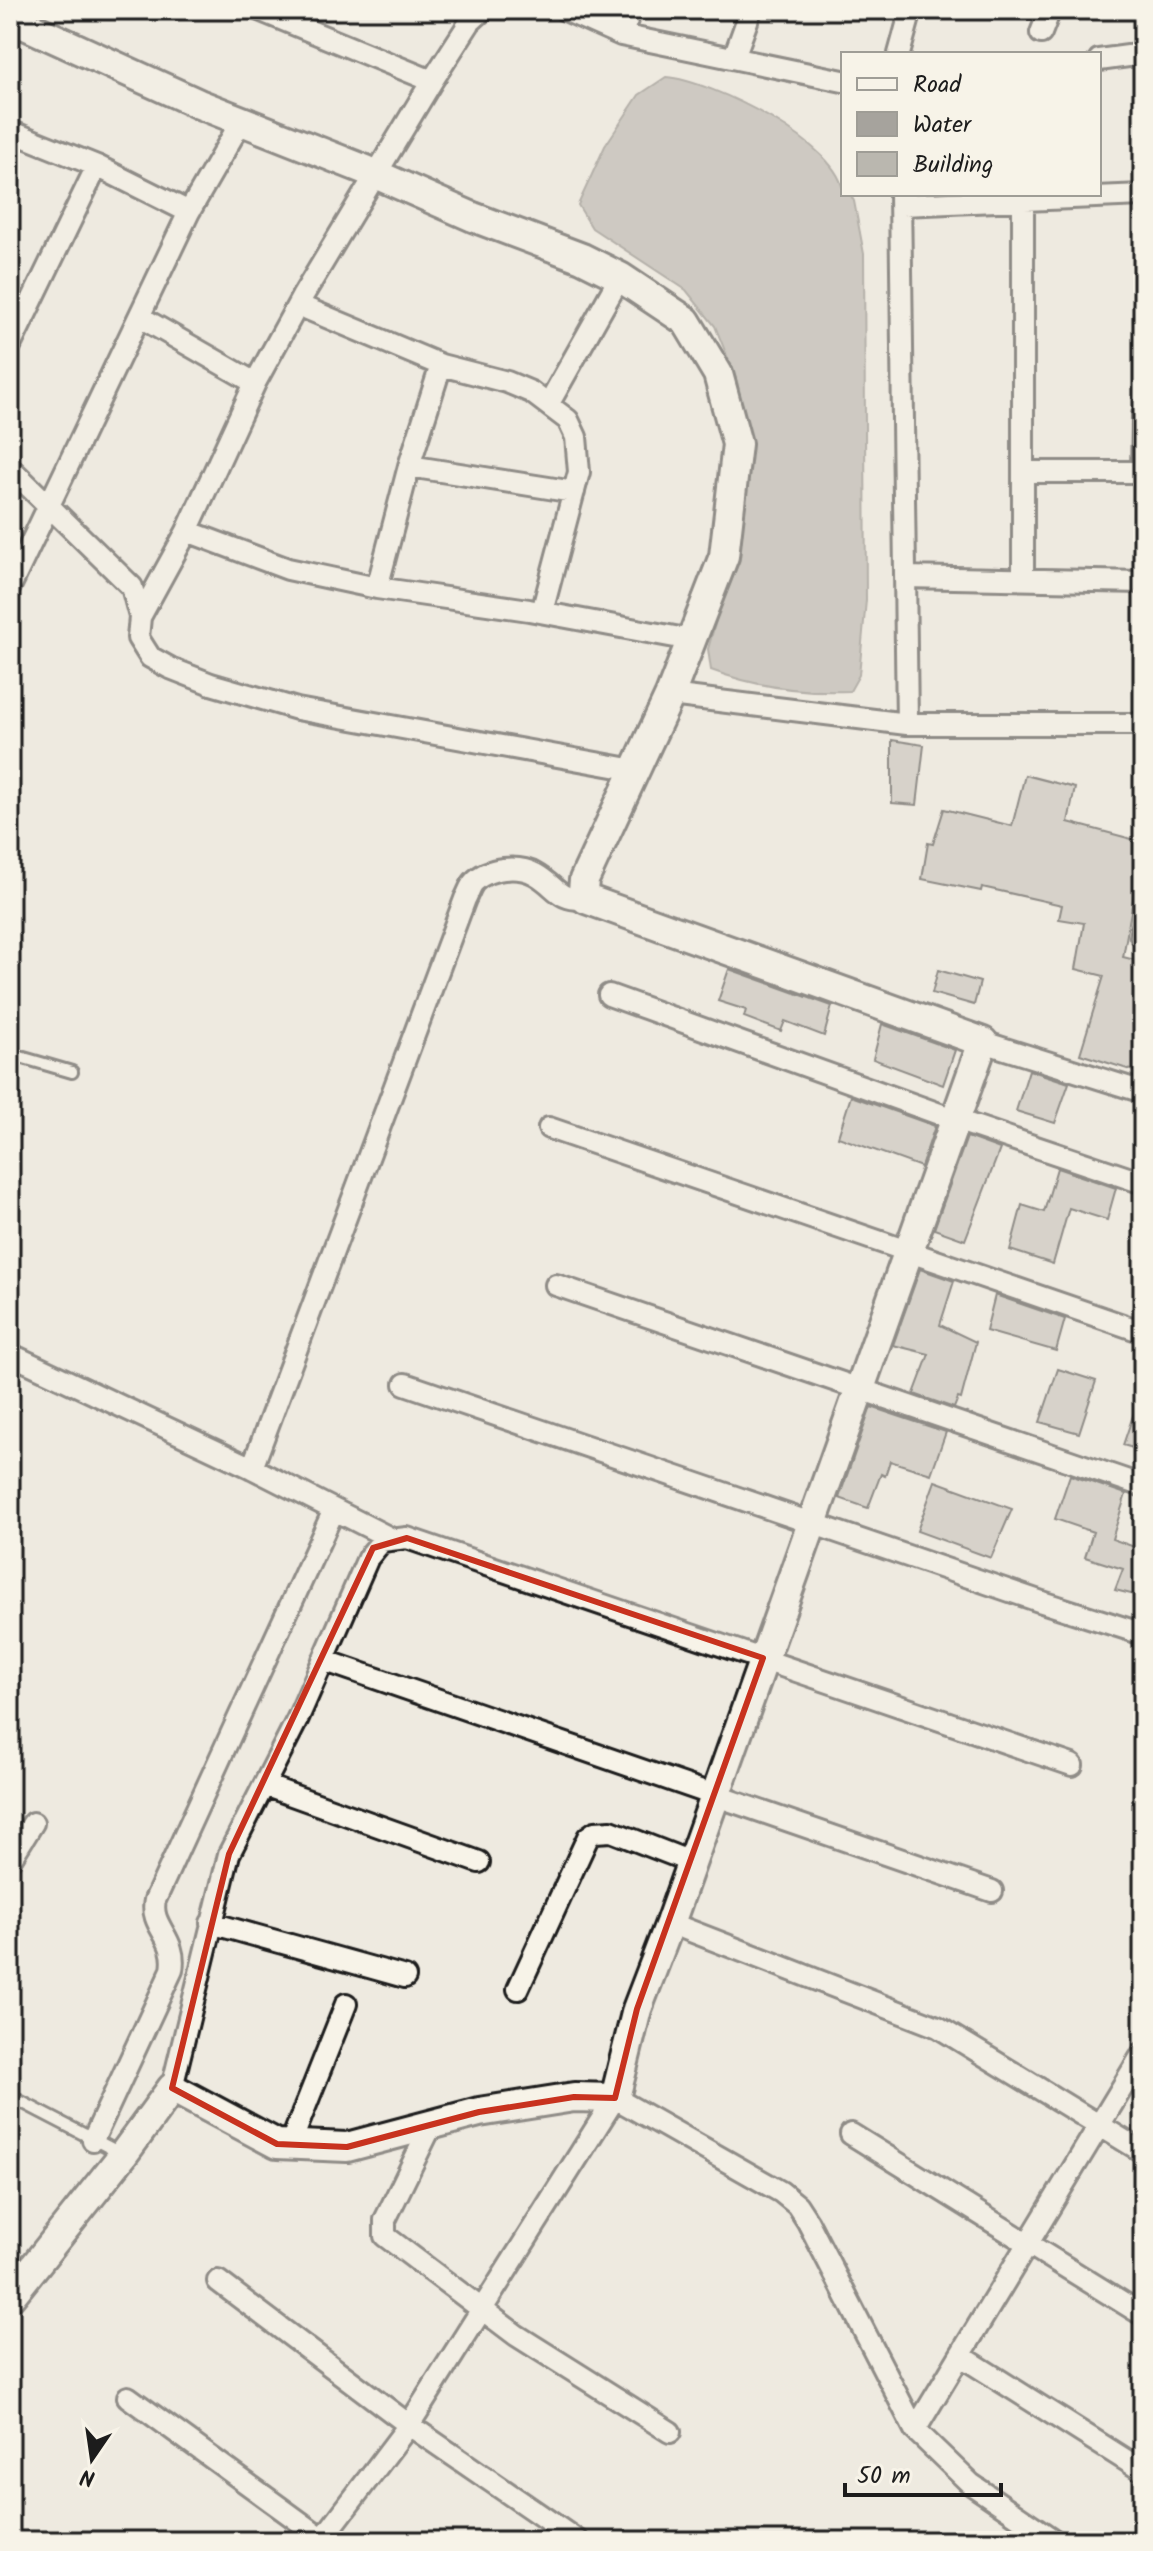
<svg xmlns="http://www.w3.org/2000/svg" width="1153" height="2551" viewBox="0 0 1153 2551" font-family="Kalam,sans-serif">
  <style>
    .water { fill: #a6a39d; stroke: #6f6d69; stroke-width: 2 }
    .building { fill: #bab7af; stroke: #1c1c1c; stroke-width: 2 }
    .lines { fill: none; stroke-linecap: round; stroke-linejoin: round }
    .lane-casing { stroke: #1c1c1c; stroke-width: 16 }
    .street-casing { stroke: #1c1c1c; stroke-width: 26 }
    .secondary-casing { stroke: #1c1c1c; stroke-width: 34 }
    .lane { stroke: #f7f3e8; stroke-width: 10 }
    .street { stroke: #f7f3e8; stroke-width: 20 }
    .secondary { stroke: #f7f3e8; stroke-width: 28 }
    .marked { fill: none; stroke: #c8321e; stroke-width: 6; stroke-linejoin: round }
  </style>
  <rect width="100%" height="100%" fill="#eeeae0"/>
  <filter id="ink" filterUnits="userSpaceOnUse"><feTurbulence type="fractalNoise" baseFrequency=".0125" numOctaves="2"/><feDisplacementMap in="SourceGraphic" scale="16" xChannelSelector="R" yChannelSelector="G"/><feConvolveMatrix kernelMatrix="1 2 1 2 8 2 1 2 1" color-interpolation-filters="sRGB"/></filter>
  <g filter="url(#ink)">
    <path class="water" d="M666 77C710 80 843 145 843 194H850L854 201 864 254 866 600 859 675 850 691C802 693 756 687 711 670L708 649 719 610 740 560 747 441 737 381 715 326 686 290 592 228 578 205 605 146 639 95Z"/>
    <path class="building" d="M892 740 924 745 917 805 892 803Z
      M1025 775 1075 788 1068 822 1143 842 1123 957 1143 962V1074L1080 1054 1104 976 1076 969 1084 923 1059 919 1062 905 982 887 981 891 922 879 928 843 933 844 944 809 1012 826Z
      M729 969 832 1006 824 1036 785 1021 781 1031 744 1017 746 1010 718 1001Z
      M938 970 980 982 974 1005 932 993Z
      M882 1024 955 1050 943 1085 873 1059Z
      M1029 1070 1069 1083 1055 1123 1016 1111Z
      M851 1096 935 1126 921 1167 838 1137Z
      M967 1137 1000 1149 965 1240 934 1229Z
      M1057 1168 1116 1188 1107 1220 1069 1208 1053 1264 1010 1250 1022 1205 1044 1212Z
      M920 1269 954 1281 940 1325 976 1342 961 1399 958 1398 954 1408 914 1394 929 1354 893 1345Z
      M995 1295 1065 1319 1056 1351 986 1331Z
      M1058 1369 1096 1381 1079 1433 1040 1422Z
      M1140 1395H1143V1451L1123 1445Z
      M871 1407 946 1432 931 1474 890 1461 885 1476 881 1474 868 1508 839 1498Z
      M1070 1475 1126 1494 1112 1539 1143 1550V1597L1115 1590 1123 1569 1085 1557 1093 1532 1055 1519Z
      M935 1481 1012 1509 991 1558 917 1531Z"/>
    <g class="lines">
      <g class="lane-casing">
        <path id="lane" d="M1136 937 1143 902
          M10 1054 72 1072
          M10 2096 122 2154"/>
      </g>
      <g class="street-casing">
        <path id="street" d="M259 10 432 81
          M565 10 621 35 843 81
          M1041 33 1050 10
          M621 35 631 10
          M899 54 911 10
          M734 57 751 10
          M1099 60 1143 54
          M10 131 97 166 189 212
          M900 194 907 724
          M902 205 1143 195
          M298 305 441 365 507 382 531 392 568 420 576 437 579 472 542 612
          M140 317 255 383
          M10 346 97 166
          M549 403 620 277
          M409 466 574 492
          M10 468 132 587 140 617 138 638 150 657 170 668 211 684 297 709 635 770
          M1142 471 1143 415
          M1023 472H1143
          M187 531 288 569 377 588 529 610 691 640
          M905 577 1143 582
          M1023 578V200
          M10 587 189 212 242 120
          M377 588 409 466 441 365
          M140 617 187 531 255 383 302 297 432 81 470 22 483 10
          M670 695 907 724H1143
          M609 995 956 1120 1143 1183
          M983 1042 1143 1092
          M549 1128 1143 1332
          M556 1285 1143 1486
          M10 1354 252 1468 392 1539
          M405 1384 1042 1602 1143 1634
          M252 1468 465 899C468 894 470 886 474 882 488 867 519 865 535 874 557 886 557 901 586 899
          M323 1660 992 1891
          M264 1785 479 1862
          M10 1860 33 1823
          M211 1923 405 1977
          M670 1923 938 2027 1143 2152
          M518 1989 588 1837 595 1832 611 1831 691 1862
          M172 2088 229 1854 298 1718 368 1558 382 1541 407 1538 1072 1765
          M431 2126 385 2220V2236L516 2335 670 2432
          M851 2134 1143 2315
          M93 2140 172 1970C178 1938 149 1927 155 1900L334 1510
          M290 2145 346 2004
          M218 2281 409 2425 578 2541
          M961 2356 1143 2471
          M128 2397 326 2541
          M915 2430 1143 2053
          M321 2541 409 2425 615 2098 781 2192 797 2205 808 2222 915 2430 971 2484 1055 2541"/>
      </g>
      <g class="secondary-casing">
        <path id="secondary" d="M10 18 199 104 366 170 473 217 582 258 620 277 686 321 718 374 737 444 724 556 670 695 584 880 583 891 586 899 983 1042 670 1923 637 2009 615 2098 574 2097 479 2112 347 2147 277 2144 172 2088 123 2155 10 2297"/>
      </g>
      <use href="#lane" class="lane"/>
      <use href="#street" class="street"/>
      <use href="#secondary" class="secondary"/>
    </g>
  </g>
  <path d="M0 0H1153V2551H0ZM407 1538 763 1658 637 2009 615 2098 574 2097 479 2112 347 2147 277 2144 172 2088 229 1854 373 1548Z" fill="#eeeae0" fill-opacity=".55" fill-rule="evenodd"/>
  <path class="marked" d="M407 1538 763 1658 637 2009 615 2098 574 2097 479 2112 347 2147 277 2144 172 2088 229 1854 373 1548Z"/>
  <rect width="1153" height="2551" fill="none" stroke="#f7f3e8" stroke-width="40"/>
  <rect x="20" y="20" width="1113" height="2511" fill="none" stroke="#1c1c1c" stroke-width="3" filter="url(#ink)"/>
  <rect x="841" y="52" width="260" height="144" fill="#f7f3e8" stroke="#9f9d96" stroke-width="2"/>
  <rect x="857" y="78" width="40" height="12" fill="#f7f3e8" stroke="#9f9d96" stroke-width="2"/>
  <text x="913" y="92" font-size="24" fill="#1c1c1c">Road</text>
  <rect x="857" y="112" width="40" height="24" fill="#a6a39d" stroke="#9f9d96" stroke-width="2"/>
  <text x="913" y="132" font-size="24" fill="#1c1c1c">Water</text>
  <rect x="857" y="152" width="40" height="24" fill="#bab7af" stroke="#9f9d96" stroke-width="2"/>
  <text x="913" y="172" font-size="24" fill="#1c1c1c">Building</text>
  <g transform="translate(92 2459) rotate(193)" stroke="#f7f3e8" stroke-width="6" paint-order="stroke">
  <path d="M0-6L14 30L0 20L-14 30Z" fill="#1c1c1c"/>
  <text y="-12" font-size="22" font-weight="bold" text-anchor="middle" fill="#1c1c1c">N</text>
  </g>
  <path d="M845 2483v12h156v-12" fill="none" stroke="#1c1c1c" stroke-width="4"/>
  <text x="857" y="2483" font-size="24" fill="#1c1c1c" stroke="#f7f3e8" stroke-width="6" paint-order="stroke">50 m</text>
</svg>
